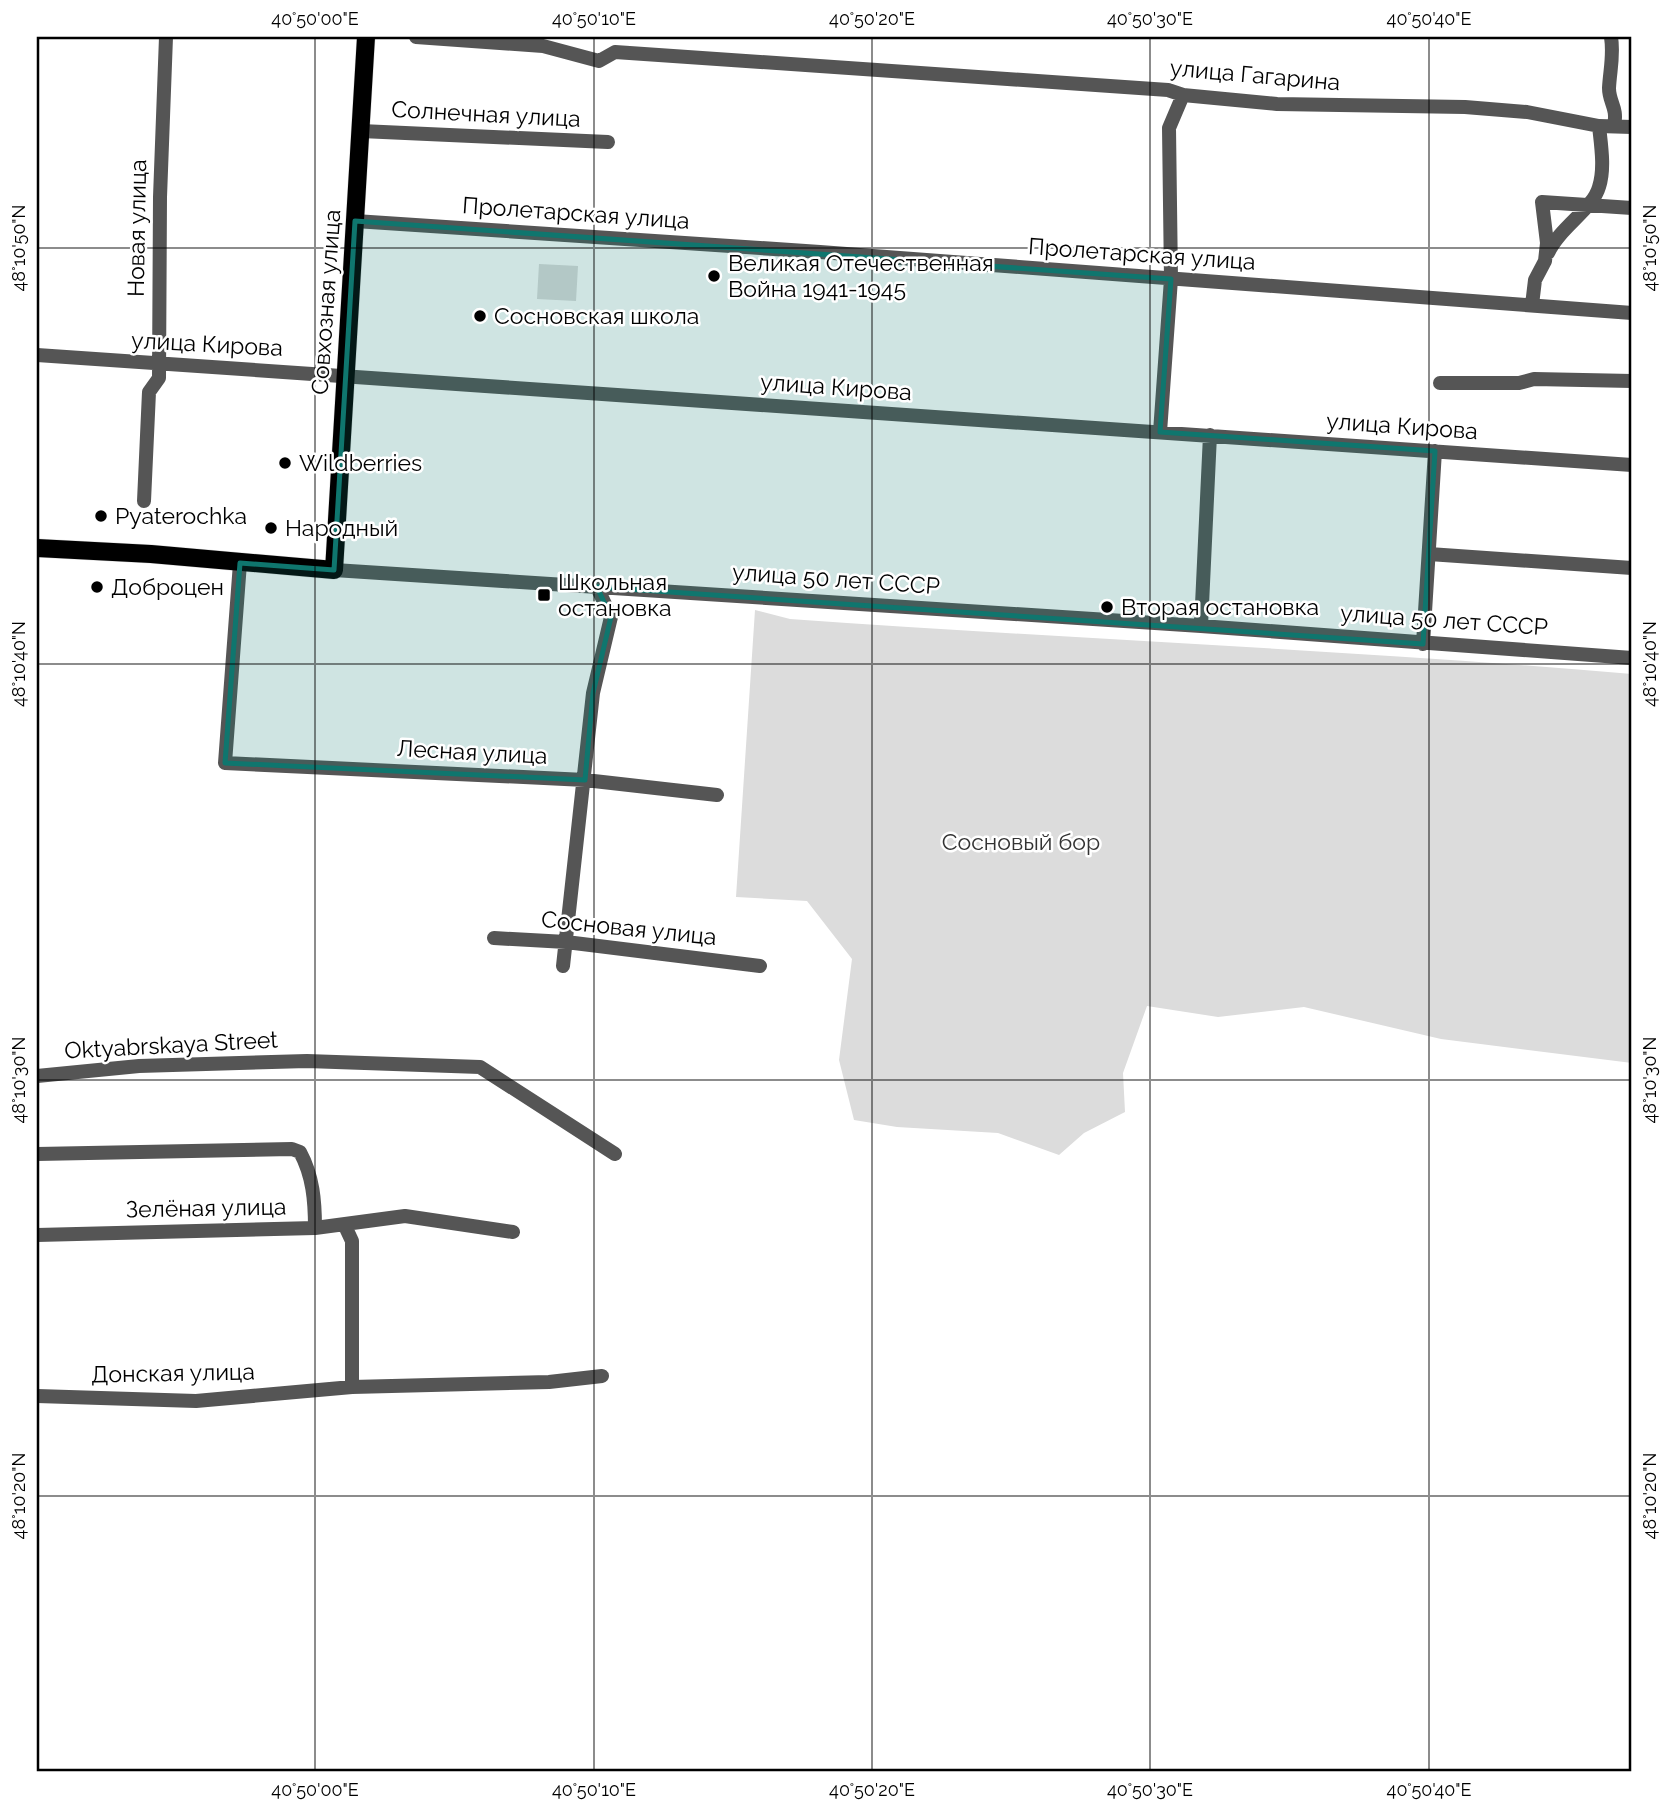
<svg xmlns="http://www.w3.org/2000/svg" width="1669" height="1809" viewBox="0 0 1669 1809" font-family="Raleway,sans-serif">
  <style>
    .green { fill: #dcdcdc }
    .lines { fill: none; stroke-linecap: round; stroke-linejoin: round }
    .major-casing { stroke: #dbdbdb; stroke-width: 19 }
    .minor { stroke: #555; stroke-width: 14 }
    .major { stroke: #000; stroke-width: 18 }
    .marked { fill: #0f766e; fill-opacity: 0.2; stroke: #0f766e; stroke-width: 5; stroke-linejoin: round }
    .ticks { fill: none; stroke: #000; stroke-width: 2; stroke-opacity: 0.45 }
    .poi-dot { fill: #000; stroke: #fff; stroke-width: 2.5 }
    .labels { text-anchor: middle; stroke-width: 5; stroke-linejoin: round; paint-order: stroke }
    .street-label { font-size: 23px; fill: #000; stroke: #fff }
    .poi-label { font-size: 23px; fill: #000; stroke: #fff; text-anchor: start }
    .park-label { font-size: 23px; fill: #333; stroke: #fff }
    .neatline { fill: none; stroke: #000; stroke-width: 2.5 }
    .ticks-label { font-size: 18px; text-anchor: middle; fill: #000 }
  </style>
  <rect width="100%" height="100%" fill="#fff"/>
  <path class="green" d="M539 264 578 266 576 301 537 299Z
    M755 610 790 619C1071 639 1352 650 1632 674V1063L1441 1039 1304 1007 1218 1017 1147 1006 1123 1073 1125 1112 1084 1133 1059 1155 998 1133 897 1127 854 1120 839 1060 852 959 807 901 736 897Z"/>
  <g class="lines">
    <g class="major-casing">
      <path id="major" d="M37 548 151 554 334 570 366 37"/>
    </g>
    <path class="minor" d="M416 37 543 46 599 61 615 52 1168 90 1183 95 1277 104 1465 107 1527 112 1599 126 1632 127
      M1611 37C1614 55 1610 70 1609 88 1609 103 1618 107 1614 126
      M361 131 608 142
      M355 221 820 252 1632 313
      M1548 253C1560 227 1593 209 1599 187 1605 169 1601 145 1599 126
      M1532 305 1535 280 1545 261 1547 243 1542 202 1632 208
      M37 355 1632 465
      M1440 383H1519L1534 379 1632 381
      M1160 432 1171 279 1169 128 1183 95
      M144 501 149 392 159 378 160 197 166 37
      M1429 554 1632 568
      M240 563 225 763 585 780 717 795
      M334 570 1201 626 1632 658
      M1201 626 1210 435
      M1423 644 1435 451
      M494 938 566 942 760 966
      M563 966 593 693 611 617 597 587
      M37 1076 139 1066 307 1061 480 1067 615 1154
      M37 1154 292 1149 300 1152C313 1176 315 1201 315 1228
      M345 1226 352 1241V1387L549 1382 602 1376
      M37 1235 315 1228 405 1216 513 1232
      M37 1396 196 1401 352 1387"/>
    <use href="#major" class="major"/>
  </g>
  <path class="marked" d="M355 221 1171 279 1160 432 1435 451 1423 644 597 587 611 617 593 693 585 780 225 763 240 563 334 570Z"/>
  <path class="ticks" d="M37 37V1772M315 37V1772M594 37V1772M872 37V1772M1150 37V1772M1429 37V1772M37 248H1632M37 664H1632M37 1080H1632M37 1496H1632"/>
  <g class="poi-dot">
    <circle cx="714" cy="276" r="7"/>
    <circle cx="480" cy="316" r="7"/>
    <circle cx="285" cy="463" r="7"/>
    <circle cx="101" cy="516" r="7"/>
    <circle cx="271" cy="528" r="7"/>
    <circle cx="97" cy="587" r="7"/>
    <rect x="537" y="588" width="14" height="14" rx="3.5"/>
    <circle cx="1107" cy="607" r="7"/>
  </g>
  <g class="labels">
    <g class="street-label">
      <text transform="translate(1255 75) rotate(5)" y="8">улица Гагарина</text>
      <text transform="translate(486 114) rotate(3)" y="8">Солнечная улица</text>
      <text transform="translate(576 213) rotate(4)" y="8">Пролетарская улица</text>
      <text transform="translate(137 228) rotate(-89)" y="8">Новая улица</text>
      <text transform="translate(1142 254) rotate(4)" y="8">Пролетарская улица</text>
      <text transform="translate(326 302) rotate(-86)" y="8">Совхозная улица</text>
      <text transform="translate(207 344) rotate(3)" y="8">улица Кирова</text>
      <text transform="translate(836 387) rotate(4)" y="8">улица Кирова</text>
      <text transform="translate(1402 426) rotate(4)" y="8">улица Кирова</text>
      <text transform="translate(836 579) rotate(4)" y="8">улица 50 лет СССР</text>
      <text transform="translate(1444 620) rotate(4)" y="8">улица 50 лет СССР</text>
      <text transform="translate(472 752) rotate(3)" y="8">Лесная улица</text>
      <text transform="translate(629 928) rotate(6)" y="8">Сосновая улица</text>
      <text transform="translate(171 1045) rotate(-3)" y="8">Oktyabrskaya Street</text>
      <text transform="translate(206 1208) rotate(-1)" y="8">Зелёная улица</text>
      <text transform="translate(173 1373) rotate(-1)" y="8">Донская улица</text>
    </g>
    <g class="poi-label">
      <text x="728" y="271">Великая Отечественная<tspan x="728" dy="26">Война 1941-1945</tspan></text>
      <text x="494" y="324">Сосновская школа</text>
      <text x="299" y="471">Wildberries</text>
      <text x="115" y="524">Pyaterochka</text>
      <text x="285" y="536">Народный</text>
      <text x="558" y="590">Школьная<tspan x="558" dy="26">остановка</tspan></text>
      <text x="111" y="595">Доброцен</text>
      <text x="1121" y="615">Вторая остановка</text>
    </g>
    <g class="park-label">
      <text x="1021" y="850">Сосновый бор</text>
    </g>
  </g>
  <rect width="1669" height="1809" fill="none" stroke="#ffffff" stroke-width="77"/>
  <rect x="38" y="38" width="1592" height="1732" class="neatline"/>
  <g class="ticks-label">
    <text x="315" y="25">40°50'00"E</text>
    <text x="594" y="25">40°50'10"E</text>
    <text x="872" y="25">40°50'20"E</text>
    <text x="1150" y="25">40°50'30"E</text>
    <text x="1429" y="25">40°50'40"E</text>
    <text transform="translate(19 248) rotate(-90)" y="6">48°10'50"N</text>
    <text transform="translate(1650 248) rotate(-90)" y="6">48°10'50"N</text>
    <text transform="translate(19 664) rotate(-90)" y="6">48°10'40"N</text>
    <text transform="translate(1650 664) rotate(-90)" y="6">48°10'40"N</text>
    <text transform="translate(19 1080) rotate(-90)" y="6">48°10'30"N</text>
    <text transform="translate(1650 1080) rotate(-90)" y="6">48°10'30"N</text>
    <text transform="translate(19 1496) rotate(-90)" y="6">48°10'20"N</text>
    <text transform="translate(1650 1496) rotate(-90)" y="6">48°10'20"N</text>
    <text x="315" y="1796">40°50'00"E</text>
    <text x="594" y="1796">40°50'10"E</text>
    <text x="872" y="1796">40°50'20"E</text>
    <text x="1150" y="1796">40°50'30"E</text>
    <text x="1429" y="1796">40°50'40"E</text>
  </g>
</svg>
